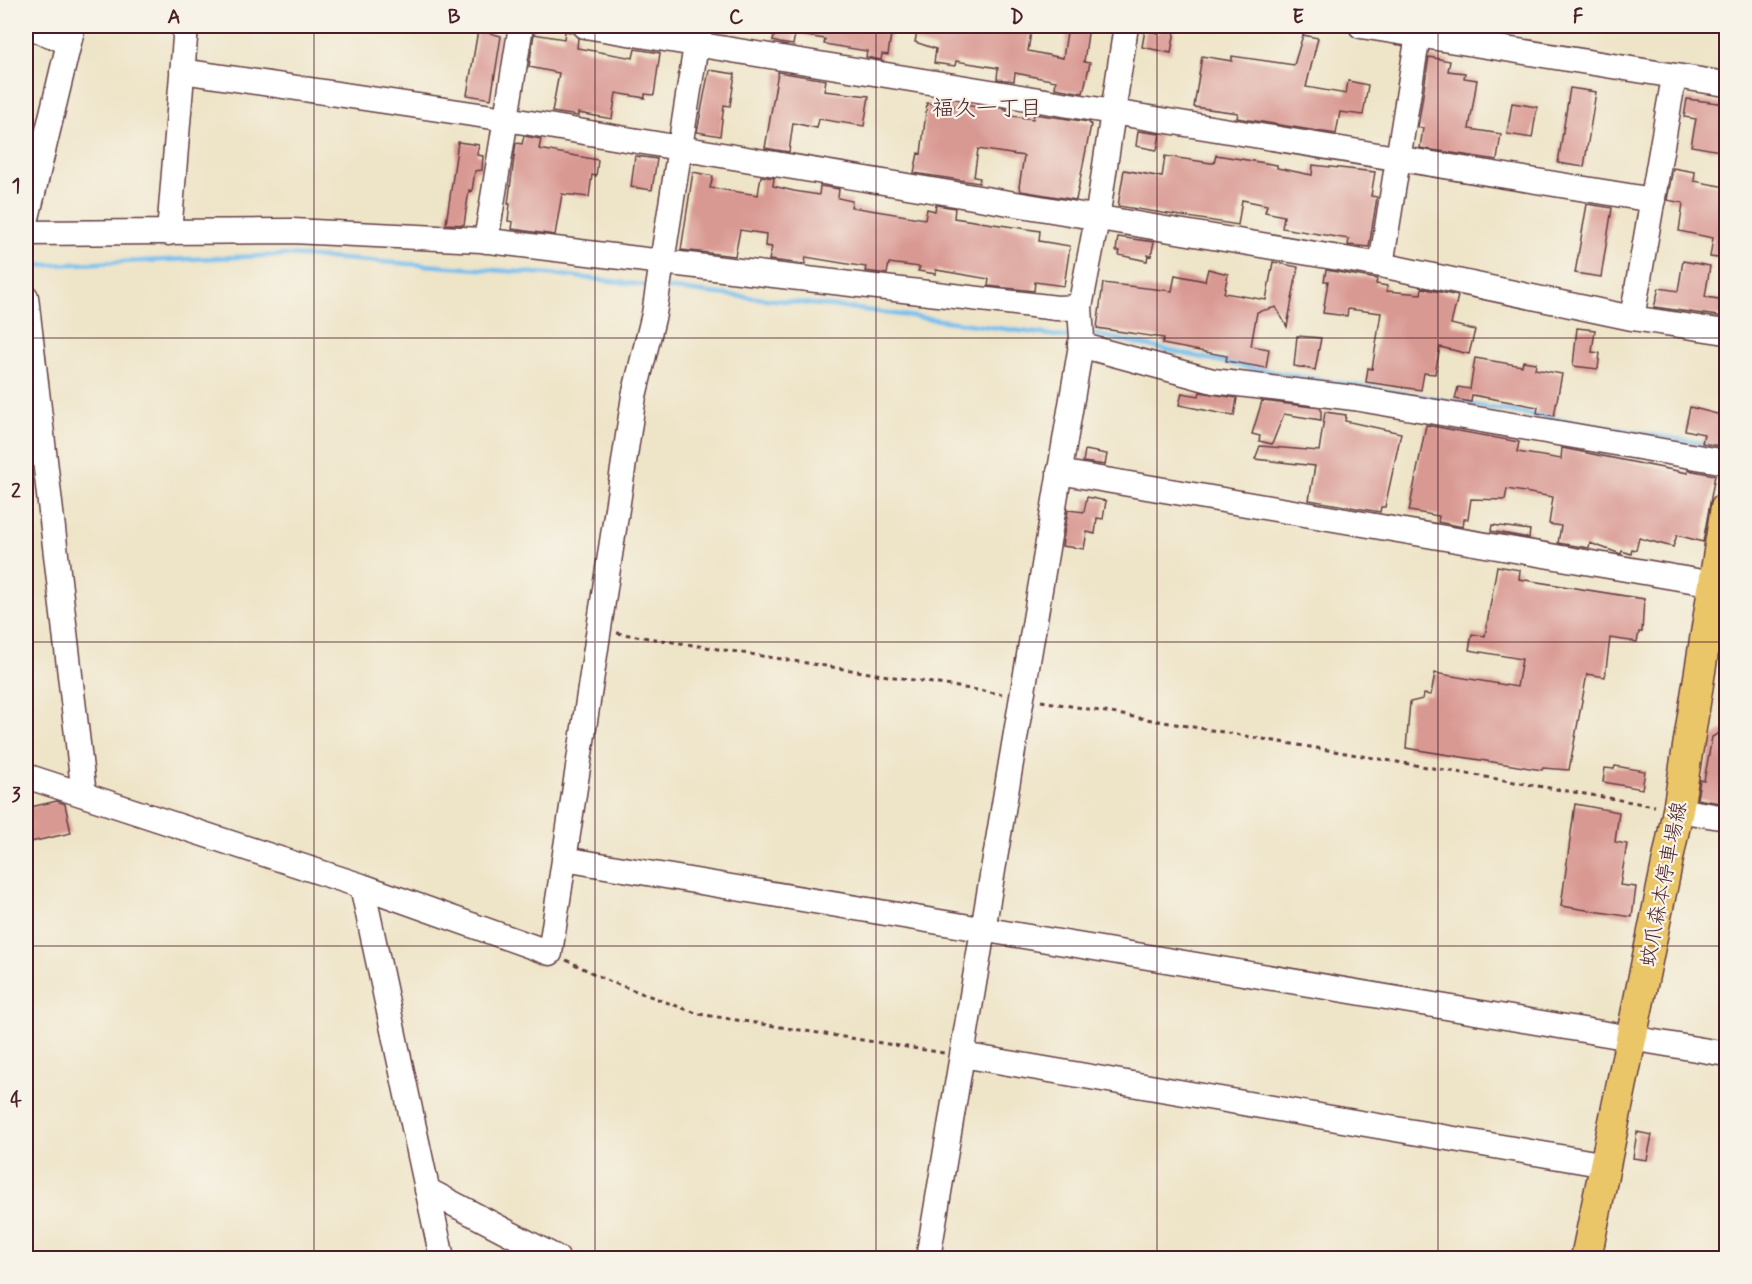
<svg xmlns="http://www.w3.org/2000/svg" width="1752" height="1284" viewBox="0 0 1752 1284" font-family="Mynerve,'Klee One',sans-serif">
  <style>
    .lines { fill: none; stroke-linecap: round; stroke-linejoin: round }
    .stream { stroke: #75beee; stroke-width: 4.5 }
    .building { fill: #d99993 }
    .minor-casing { stroke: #633d42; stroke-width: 27 }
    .major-casing { stroke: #633d42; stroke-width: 33 }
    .path { stroke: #633d42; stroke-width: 3; stroke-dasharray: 4.5 4.5; stroke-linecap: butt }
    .minor { stroke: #fff; stroke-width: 24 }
    .major { stroke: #ebc669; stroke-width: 30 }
    .grid { fill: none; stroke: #4a1f2b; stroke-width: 1.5; stroke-opacity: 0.55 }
    .labels { text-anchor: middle; stroke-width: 4.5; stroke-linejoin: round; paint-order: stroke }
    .street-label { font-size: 21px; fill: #4a1f2b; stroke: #f7f3e8 }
    .neighbourhood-label { font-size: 22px; fill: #4a1f2b; stroke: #f7f3e8 }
    .neatline { fill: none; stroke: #4a1f2b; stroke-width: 2 }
    .grid-label { font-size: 20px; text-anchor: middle; font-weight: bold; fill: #4a1f2b }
  </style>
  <rect width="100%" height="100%" fill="#f7f3e8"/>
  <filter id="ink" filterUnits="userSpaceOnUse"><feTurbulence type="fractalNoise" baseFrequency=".0167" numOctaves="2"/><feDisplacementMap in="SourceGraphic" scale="12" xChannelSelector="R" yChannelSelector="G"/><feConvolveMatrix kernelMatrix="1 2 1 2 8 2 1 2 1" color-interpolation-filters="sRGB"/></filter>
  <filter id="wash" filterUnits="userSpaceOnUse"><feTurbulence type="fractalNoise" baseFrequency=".008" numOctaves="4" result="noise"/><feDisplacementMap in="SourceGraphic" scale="24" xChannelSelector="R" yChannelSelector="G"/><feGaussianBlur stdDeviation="1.35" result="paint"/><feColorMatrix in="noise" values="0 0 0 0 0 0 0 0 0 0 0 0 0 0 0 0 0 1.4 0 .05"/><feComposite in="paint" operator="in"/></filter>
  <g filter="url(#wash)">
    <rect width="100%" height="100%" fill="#eee4c7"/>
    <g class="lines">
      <path class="stream" d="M26 266 286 255 562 275 650 286
        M664 288 857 309 1065 337 1075 335
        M1089 333 1250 368 1707 444"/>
    </g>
    <g id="blocks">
      <path class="building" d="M776 26H884L892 27 888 55 882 54 881 60 866 57 867 51 824 44 825 39 795 34 793 45 780 43 773 41Z
        M918 26H1032L1028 51 1063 58 1068 26H1089L1084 62 1090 63 1083 93 1055 88 1056 81 1015 73 1014 81 997 79 998 68 956 61 955 66 934 63 936 49 915 42Z
        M1159 28 1175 31 1171 53 1142 47 1145 30 1158 33Z
        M478 30 501 36 491 99 467 95Z
        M565 31 572 32 578 38 577 48 633 58 635 49 660 53 654 95 645 94V98L616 93 612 119 578 113V116L552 112 559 73 529 67 534 34 564 39Z
        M1303 35 1318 38 1306 87 1346 94 1348 81 1368 85 1363 115 1340 112 1336 134 1237 118 1238 113 1194 107 1202 56 1232 61V56L1294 65Z
        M1429 57 1450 61 1448 71 1465 73 1464 78 1477 80 1469 129 1501 134 1497 160 1420 148 1423 128 1418 127Z
        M709 70 735 74 730 106 724 105 720 136 697 132Z
        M778 72 826 80 824 91 869 96 864 126 819 119 817 128 793 123 789 152 765 148Z
        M1570 88 1596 92 1584 167 1558 163Z
        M1687 99 1726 104 1720 151 1691 146 1696 119 1684 117Z
        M927 103 960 107V104L976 107 977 104 1007 109 1006 115 1033 119 1034 114 1089 122 1091 125 1076 200 1021 191 1019 187 1024 156 978 149 974 177 980 178 979 183 914 173 918 153 921 154Z
        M1512 103 1537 107 1532 138 1507 134Z
        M1138 131 1160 134 1157 150 1136 146Z
        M524 136 541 139 539 149 598 160 596 176 592 175 589 197 562 194 555 235 512 229 513 222 508 221 510 204H508L516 143 522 144Z
        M458 142 479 145 477 155 483 156 482 170 475 171 472 191 469 190 464 225 446 224Z
        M1216 155 1277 165V168L1312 175 1313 165 1375 172 1371 196 1377 197 1369 247 1348 245 1349 239 1282 228 1284 216 1265 212 1267 205 1242 200 1238 225 1118 206 1124 170 1162 177 1165 156 1211 163H1214Z
        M635 156 657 159 652 190 631 187Z
        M1673 168 1695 172 1694 181 1726 187V259L1710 257 1713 238 1679 231 1683 203 1667 200Z
        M693 172 713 176 710 188 758 195 761 176 774 178 773 186 794 191 819 195 820 186 839 189 838 198 852 201 851 207 925 219 927 209 935 211 936 205 955 208 954 218 1040 231 1039 241 1070 246 1064 286 1035 282 1034 291 988 286 989 279 936 270V274L918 271 920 267 889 263 887 274 865 271 866 267 806 257 805 264 769 260 772 247 765 246 766 234 740 230 735 256 681 250Z
        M1587 204 1612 208 1601 277 1575 273Z
        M1118 237 1154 242 1151 256 1148 255 1147 261 1119 255 1120 251H1116Z
        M1683 261 1710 266 1705 297 1726 300 1725 317 1654 307 1659 288 1678 291Z
        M1273 262 1298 267 1287 327 1276 307 1257 312 1251 346 1269 349 1266 368 1226 361 1227 356 1162 344 1164 338 1097 328 1103 283 1172 291 1175 275 1205 281 1208 269 1228 274 1224 293 1266 300Z
        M1326 270 1377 279 1376 284 1387 286V291L1421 294 1422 288 1458 296 1451 324 1475 330 1469 354 1440 347 1435 374 1424 373 1421 390 1366 382 1368 368 1372 369 1381 313 1348 309 1347 316 1323 313 1328 281H1324Z
        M1577 328 1595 330 1592 352 1600 353 1598 369 1573 366Z
        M1297 336 1321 338 1315 370 1294 366Z
        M1475 358 1522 366 1523 361 1536 363 1535 369 1562 374 1554 416 1537 413 1538 407 1472 395 1471 402 1455 399 1458 387 1470 389Z
        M1200 392 1237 398 1234 416 1179 405 1182 393 1199 396Z
        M1262 401 1321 408V420L1284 414 1272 444 1259 441 1260 436 1252 434Z
        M1690 407 1721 415 1720 424 1723 425 1719 446 1702 443 1704 434 1685 430Z
        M1325 412 1346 415 1345 421 1401 433 1385 507H1381L1380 512 1309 500 1315 466 1255 459 1260 446 1319 451Z
        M1426 425 1519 442 1517 452 1561 459 1562 448 1688 473V470L1715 475 1703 542 1677 535 1673 547 1639 538 1636 550 1632 549 1631 554 1622 551 1621 554 1590 543 1589 548 1558 543 1561 526 1549 524 1553 497 1507 489 1505 500 1471 499 1468 519H1464L1463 527 1438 522 1439 516 1409 511Z
        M1085 450 1107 454 1105 465 1083 462Z
        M1087 497 1106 501 1103 519 1097 518 1095 534 1087 532 1084 549 1062 546 1068 510 1084 512Z
        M1492 525 1530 530 1529 538 1491 531Z
        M1497 566 1520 570 1519 579 1644 599 1642 632H1639L1637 642 1610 638 1605 677 1587 674 1569 770 1543 768 1542 770 1406 748 1410 702 1423 699 1424 694 1431 695 1435 673 1517 687 1522 659 1469 650 1472 634 1485 636Z
        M1726 729V804L1697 799 1700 780 1704 781 1712 737Z
        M1615 766 1645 771 1642 789 1603 782 1605 768 1614 769Z
        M57 801 65 804 71 833 26 843V808Z
        M1575 804 1619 812 1615 842 1627 844 1620 885 1636 887 1632 917 1561 906Z
        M1637 1132 1652 1135 1647 1160 1633 1158Z"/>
    </g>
  </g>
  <g filter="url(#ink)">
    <use href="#blocks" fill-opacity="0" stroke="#633d42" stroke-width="1.5"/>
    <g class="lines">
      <g class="minor-casing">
        <path id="minor" d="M28 26 68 42
          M585 26 1653 200
          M1361 26 1726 84
          M182 71 506 119 1381 265 1632 318 1726 332
          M26 222 73 26
          M26 233 292 231 481 240 662 262 699 26
          M169 233 186 26
          M486 241 521 26
          M1381 265 1418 35
          M26 297 84 795
          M1632 318 1674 77
          M1080 345 1213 381 1354 398 1726 462
          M1059 472 1714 584
          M26 776 362 886 550 953 634 396 654 314 662 262 1057 308 1080 307
          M1678 810 1726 818
          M564 859 1726 1054
          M362 886 442 1258
          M962 1055 1606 1165
          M427 1190 557 1258
          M928 1258 1082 339 1080 307 1097 219 1126 26"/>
      </g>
      <g class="major-casing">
        <path id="major" d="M1586 1258 1678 810 1726 507"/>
      </g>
      <path class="path" d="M617 633 1002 694
        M1041 701 1655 806
        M566 960 611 982 699 1014 944 1053"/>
      <use href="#minor" class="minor"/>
      <use href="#major" class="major"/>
    </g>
  </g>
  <path class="grid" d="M314 26V1258M595 26V1258M876 26V1258M1157 26V1258M1438 26V1258M26 338H1726M26 642H1726M26 946H1726"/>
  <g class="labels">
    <g class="street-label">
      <text transform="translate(1663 884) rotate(-79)" y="7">蚊爪森本停車場線</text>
    </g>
    <g class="neighbourhood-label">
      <text x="987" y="115">福久一丁目</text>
    </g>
  </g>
  <rect width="1752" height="1284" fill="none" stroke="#f7f3e8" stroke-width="66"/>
  <rect x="33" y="33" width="1686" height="1218" class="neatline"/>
  <g class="grid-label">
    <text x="174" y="23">A</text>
    <text x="454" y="23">B</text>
    <text x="736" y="23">C</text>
    <text x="1017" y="23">D</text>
    <text x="1298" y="23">E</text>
    <text x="1578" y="23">F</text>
    <text x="16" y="192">1</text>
    <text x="16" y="497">2</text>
    <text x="16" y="801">3</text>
    <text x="16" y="1106">4</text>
  </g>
</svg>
